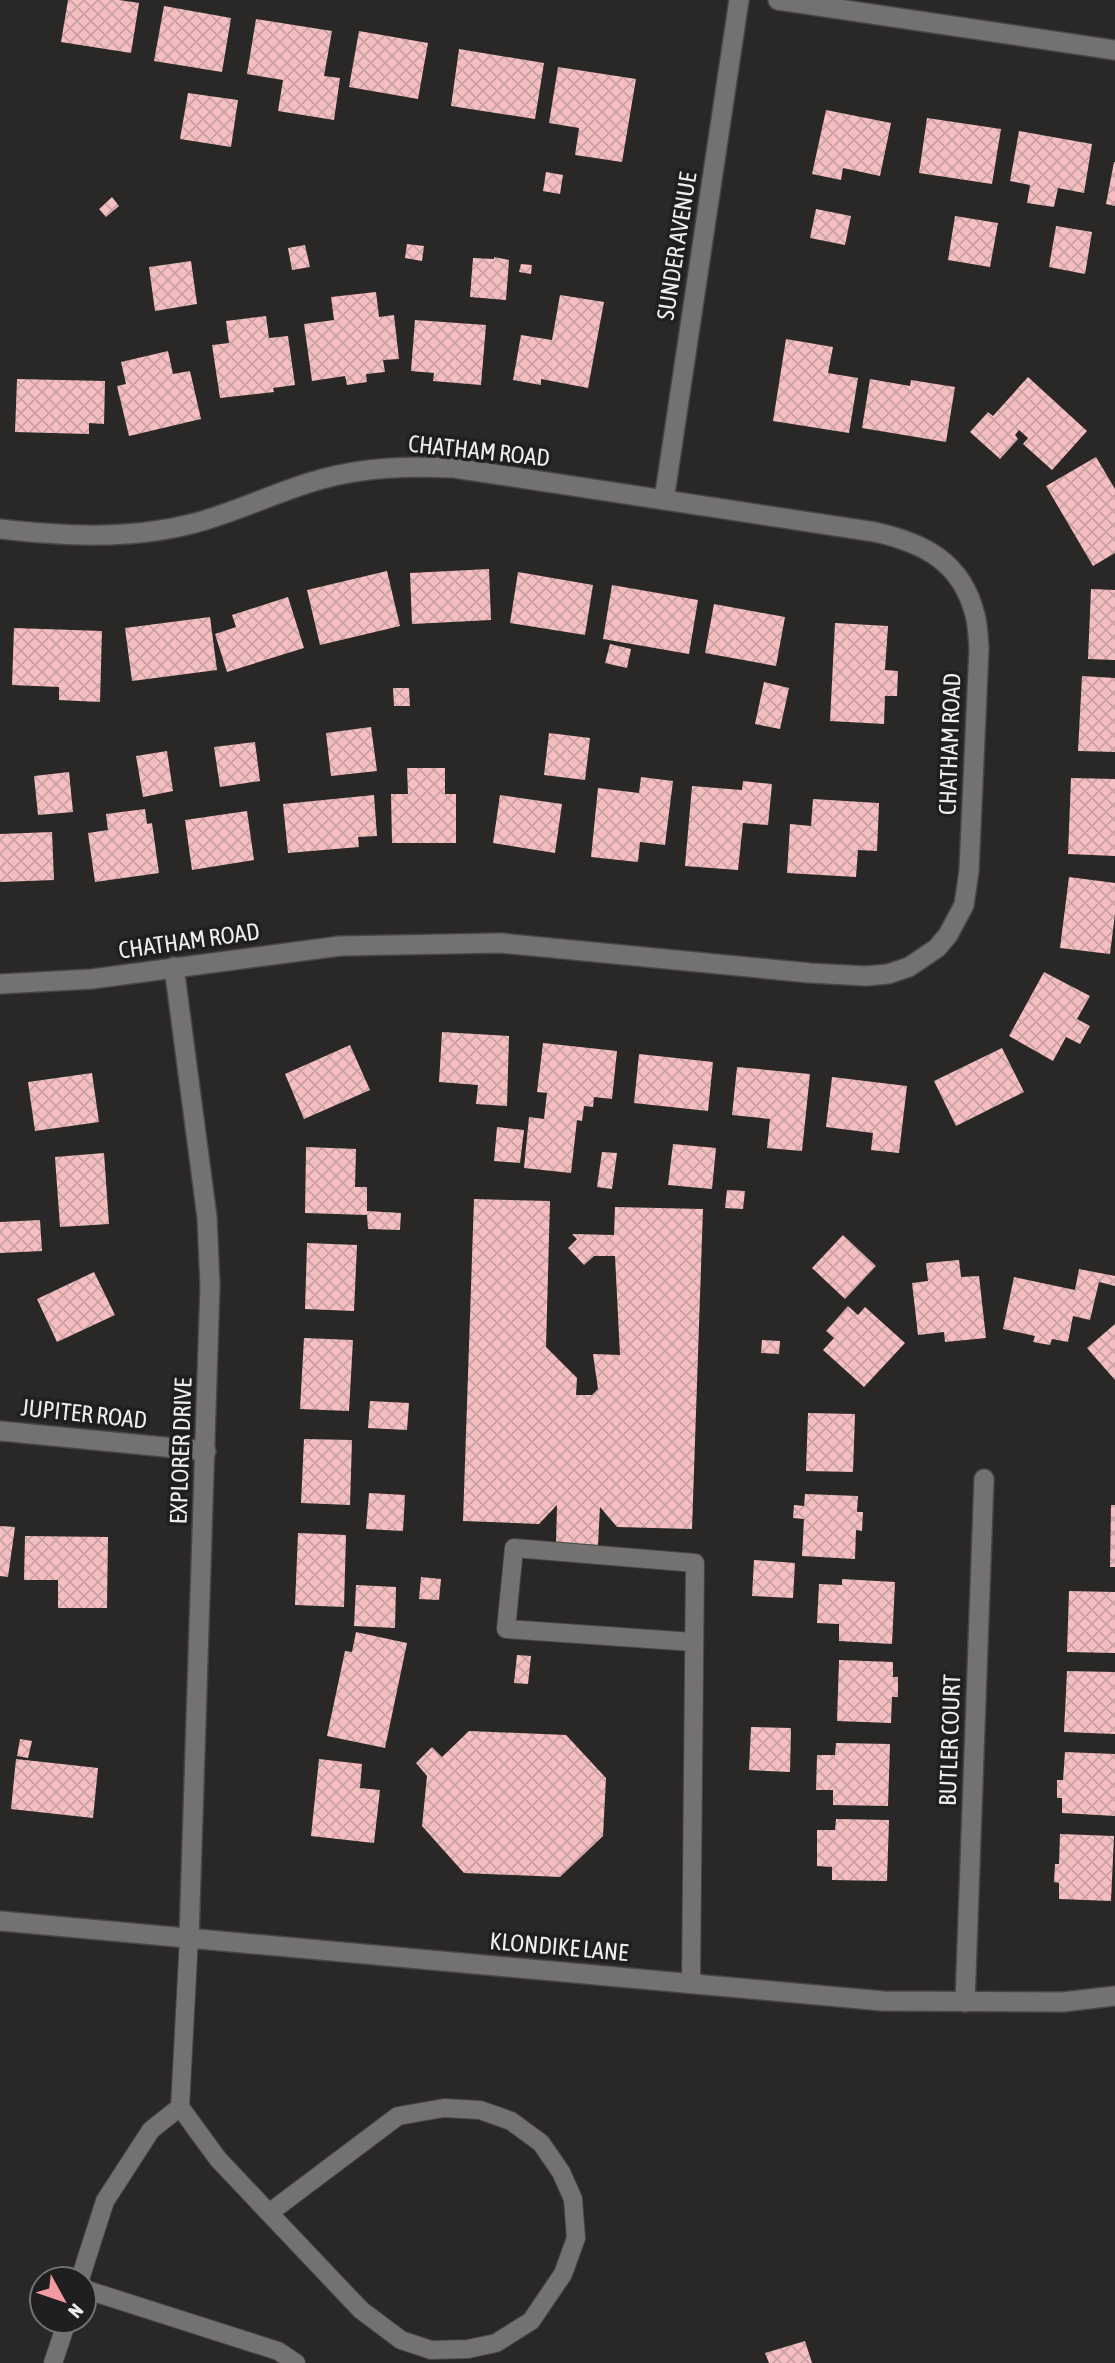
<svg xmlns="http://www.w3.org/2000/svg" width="1115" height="2363" viewBox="0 0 1115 2363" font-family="'Asap Condensed',sans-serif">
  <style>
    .building { fill: url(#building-cross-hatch) }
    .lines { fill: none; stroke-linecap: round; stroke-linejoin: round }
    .service-casing { stroke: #484545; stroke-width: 20 }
    .minor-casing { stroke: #484545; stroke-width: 22 }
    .tertiary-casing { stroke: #484545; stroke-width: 22 }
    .service { stroke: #747171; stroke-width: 18 }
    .minor { stroke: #747171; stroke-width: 19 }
    .tertiary { stroke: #747171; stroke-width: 19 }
    .labels { text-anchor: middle; stroke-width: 7; stroke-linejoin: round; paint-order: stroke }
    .street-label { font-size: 24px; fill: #efeeee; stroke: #201e1e }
  </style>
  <defs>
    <pattern id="building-cross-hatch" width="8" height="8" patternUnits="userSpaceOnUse" patternTransform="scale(1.75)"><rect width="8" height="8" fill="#f5bfc2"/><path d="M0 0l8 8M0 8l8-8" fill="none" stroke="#caa1a3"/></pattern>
  </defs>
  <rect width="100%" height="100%" fill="#2a2727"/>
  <path class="building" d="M68 0H119L139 3 131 53 61 42Z
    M164 6 231 18 222 72 154 61Z
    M256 19 332 31 324 76 340 78 334 120 278 111 283 80 247 74Z
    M359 31 428 43 418 99 349 87Z
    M459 49 544 63 535 119 451 106Z
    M558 67 636 79 622 162 575 155 579 128 549 123Z
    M188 93 238 100 231 147 180 139Z
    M826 110 891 123 880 176 843 168 841 180 812 174Z
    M927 118 1001 129 992 184 919 173Z
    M1019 131 1092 144 1084 193 1058 188 1054 207 1027 203 1030 185 1010 181Z
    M1114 162H1115V206L1106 204Z
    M546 172 563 175 560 194 543 191Z
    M112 197 119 206 106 217 99 209Z
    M816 209 851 216 845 245 810 238Z
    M955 216 998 223 990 267 948 260Z
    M1056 226 1092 232 1085 274 1049 267Z
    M407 244 424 246 422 261 405 258Z
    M305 245 310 267 292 270 288 248Z
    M494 257 509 260 506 300 470 297 473 258 494 259Z
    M191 261 197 304 155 311 149 267Z
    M521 264 532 265 531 274 519 272Z
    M376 292 379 317 394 315 399 359 383 360 385 372 366 374 367 382 347 385 345 376 312 381 304 324 334 320 331 297Z
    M560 295 604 302 588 388 541 379V385L513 380 521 335 552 340Z
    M266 316 269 338 288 336 295 385 273 388 274 392 220 398 212 345 229 343 226 321Z
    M415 320 486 325 481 385 433 381 434 373 411 371Z
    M786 339 833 347 828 373 858 378 849 433 773 421Z
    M168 351 173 374 190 371 201 419 129 436 117 386 126 384 121 362Z
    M1028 377 1087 431 1052 470 1023 444 1028 438 1019 430 1015 435 1018 439 1000 459 970 432 988 412 993 416Z
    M17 379 105 381 104 424 89 423V434L15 432Z
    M870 379 910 386 911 380 955 387 946 442 862 428Z
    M1096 457 1115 489V553L1093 566 1046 486Z
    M489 569 491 620 412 624 410 573Z
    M387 571 400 626 320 645 307 590Z
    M518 572 593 585 585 635 510 623Z
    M612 585 698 600 689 654 603 639Z
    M1091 589 1115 590V660L1088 659Z
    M288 597 304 648 227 672 215 634 236 627 232 615Z
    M714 604 785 617 776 666 705 653Z
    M210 617 217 670 132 681 125 628Z
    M835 623 888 626 885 670 898 671 897 696H885L884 724 830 721Z
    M14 628 102 631 100 702 59 700V687L12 685Z
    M610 644 631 649 627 668 605 663Z
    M1082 676 1115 678V752L1078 751Z
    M764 682 789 688 780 729 755 724Z
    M393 688H409L410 706H394Z
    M371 727 377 771 331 776 326 733Z
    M549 733 590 738 585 780 544 775Z
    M255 742 260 781 220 787 214 747Z
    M167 751 173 791 143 797 136 756Z
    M407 768H445V794H456V843H392L391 794H408Z
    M69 772 73 812 38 815 34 776Z
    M641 777 673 781 665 845 640 842 638 862 591 857 598 788 639 793Z
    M1071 778 1115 779V856L1068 854Z
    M743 781 772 784 768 825 743 823 738 870 685 866 692 786 742 790Z
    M374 795 377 836 358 837 359 847 288 853 283 804Z
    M500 795 562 804 555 853 493 843Z
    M813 799 879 803 877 851 858 850 856 877 787 873 790 824 811 826Z
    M145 809 147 824 152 823 159 873 95 882 88 833 108 830 106 814Z
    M247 811 254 860 192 870 185 820Z
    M52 832 54 880 0 882V834Z
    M1069 877 1115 883V914L1110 954 1060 948Z
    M1044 972 1090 996 1077 1019 1090 1026 1080 1044 1066 1037 1053 1061 1009 1036Z
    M442 1032 509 1036 507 1106 476 1104 478 1085 439 1082Z
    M543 1043 617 1051 612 1099 594 1097 593 1107 584 1106 582 1121 577 1120 571 1173 524 1168 529 1117 544 1119 547 1093 537 1092Z
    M350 1045 370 1090 304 1119 285 1074Z
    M1002 1048 1024 1092 956 1126 934 1081Z
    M639 1054 713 1062 708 1111 634 1103Z
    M737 1067 810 1074 802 1151 767 1148 770 1119 732 1115Z
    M92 1073 99 1122 35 1131 28 1082Z
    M832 1077 907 1086 899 1153 871 1150 873 1133 826 1127Z
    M497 1127 524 1130 520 1163 494 1161Z
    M673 1144 716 1148 712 1189 668 1185Z
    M306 1147 356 1149 355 1187H367V1211L401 1213 400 1230 368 1229 367 1215 305 1213Z
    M602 1152 617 1153 612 1189 597 1187Z
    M104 1153 109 1224 60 1227 55 1157Z
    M727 1190 745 1191 743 1209 725 1208Z
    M474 1199 550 1201 546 1347 577 1378 576 1395H592L598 1389 593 1354 620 1355 615 1256H594L584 1265 568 1248 577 1239 572 1234 614 1235 615 1207 703 1209 692 1529 617 1527 600 1507 598 1545 556 1544 557 1505 539 1524 463 1521Z
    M40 1220 42 1251 0 1253V1222Z
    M843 1235 876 1266 845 1299 812 1268Z
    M307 1243 357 1245 354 1311 305 1309Z
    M959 1260 961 1277 979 1276 986 1338 945 1342 944 1332 918 1335 912 1283 928 1281 926 1263Z
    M1079 1269 1115 1276V1286L1099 1282 1090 1320 1073 1316 1068 1342 1052 1339 1050 1345 1033 1342 1035 1336 1003 1329 1014 1277 1075 1290Z
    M94 1272 115 1315 57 1342 37 1299Z
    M848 1306 858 1315 865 1307 905 1343 864 1387 823 1350 834 1338 826 1331Z
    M1115 1324V1380L1087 1348Z
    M304 1338 353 1340 349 1411 300 1409Z
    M762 1340 780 1341 779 1354 761 1353Z
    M370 1401 409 1403 407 1430 368 1428Z
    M808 1413 855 1414 853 1472 806 1471Z
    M304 1439 352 1440 350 1505 301 1503Z
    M369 1493 405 1495 403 1531 366 1529Z
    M805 1494 858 1496 857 1512H863L862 1531 856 1530 855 1559 802 1556 804 1519 793 1518 794 1505 804 1506Z
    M1111 1505H1115V1567H1110Z
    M0 1526 15 1527 8 1577 0 1576Z
    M298 1533 346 1535 344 1607 295 1605Z
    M25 1536 108 1537 107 1608H58V1580H24Z
    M754 1560 795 1563 793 1598 752 1596Z
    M421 1577 441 1579 439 1600 419 1599Z
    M842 1579 895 1582 892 1644 839 1641V1624L817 1623 819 1584 842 1585Z
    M356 1585 396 1587 395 1628 354 1626Z
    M1069 1591 1115 1592V1653L1067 1652Z
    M356 1632 407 1643 385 1748 327 1736 345 1651 352 1652Z
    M517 1655 531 1656 528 1684 514 1683Z
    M839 1660 893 1662V1677H898V1697H892L891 1723 837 1721Z
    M1067 1671 1115 1672V1734L1064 1732Z
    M751 1727 791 1728 790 1772 749 1770Z
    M469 1731 566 1735 606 1778 603 1836 560 1877 464 1873 422 1826 427 1776 416 1763 432 1747 442 1757Z
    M20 1739 32 1741 28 1758 17 1756Z
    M836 1743 890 1744 888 1806 833 1805V1790H816L817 1755H835Z
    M1065 1752 1115 1754V1816L1062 1813V1798H1057V1780H1063Z
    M16 1759 98 1768 93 1818 11 1809Z
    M319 1759 362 1764 360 1788 380 1790 374 1843 311 1836Z
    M836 1819 889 1820 887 1881 832 1880V1867L817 1866V1830H835Z
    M1060 1834 1114 1836 1111 1901 1059 1899V1883L1054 1882 1055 1864H1059Z
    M805 2341 812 2363H769L765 2353Z"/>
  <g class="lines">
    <g class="service-casing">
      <path id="service" d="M189 1938 180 2107 218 2159 269 2213 361 2310 401 2340 431 2350 468 2349 496 2343 531 2321 563 2274 576 2238 573 2199 561 2172 541 2143 511 2121 480 2110 444 2108 398 2116 269 2213
        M691 1984 695 1563 514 1548 506 1629 693 1642
        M80 2279 105 2201 151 2130 180 2107
        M84 2289 278 2351 296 2363
        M53 2363 67 2321"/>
    </g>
    <g class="minor-casing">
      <path id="minor" d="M778 0 1115 50
        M664 500 739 0
        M0 529C63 536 128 540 191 524 236 513 277 491 322 479 365 467 409 466 454 468L875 532C924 543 962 562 975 615 978 625 978 637 979 648L969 871 964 905 948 935 937 948 909 967 888 974 866 976 810 973 501 943 340 946 92 979 0 984
        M174 967 207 1217 210 1285 189 1938
        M0 1431 206 1451
        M965 2002 984 1479"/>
    </g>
    <g class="tertiary-casing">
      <path id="tertiary" d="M0 1921 883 2001 1063 2002 1115 1996"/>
    </g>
    <use href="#service" class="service"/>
    <use href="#minor" class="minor"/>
    <use href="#tertiary" class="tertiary"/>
  </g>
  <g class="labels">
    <g class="street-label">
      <text transform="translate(677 246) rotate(-81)" y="8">SUNDER AVENUE</text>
      <text transform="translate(479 451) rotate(6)" y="8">CHATHAM ROAD</text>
      <text transform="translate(950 744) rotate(-88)" y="8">CHATHAM ROAD</text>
      <text transform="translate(189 941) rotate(-8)" y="8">CHATHAM ROAD</text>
      <text transform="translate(84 1414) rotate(6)" y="8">JUPITER ROAD</text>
      <text transform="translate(181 1451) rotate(-88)" y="8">EXPLORER DRIVE</text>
      <text transform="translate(950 1740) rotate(-88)" y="8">BUTLER COURT</text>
      <text transform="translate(559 1947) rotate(5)" y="8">KLONDIKE LANE</text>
    </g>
  </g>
  <g transform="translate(63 2300) rotate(130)"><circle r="33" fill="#201e1e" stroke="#737171" stroke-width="2"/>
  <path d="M0-5L12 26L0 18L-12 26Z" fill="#f49aa1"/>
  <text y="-10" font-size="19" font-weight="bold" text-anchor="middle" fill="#efeeee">N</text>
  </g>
</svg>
